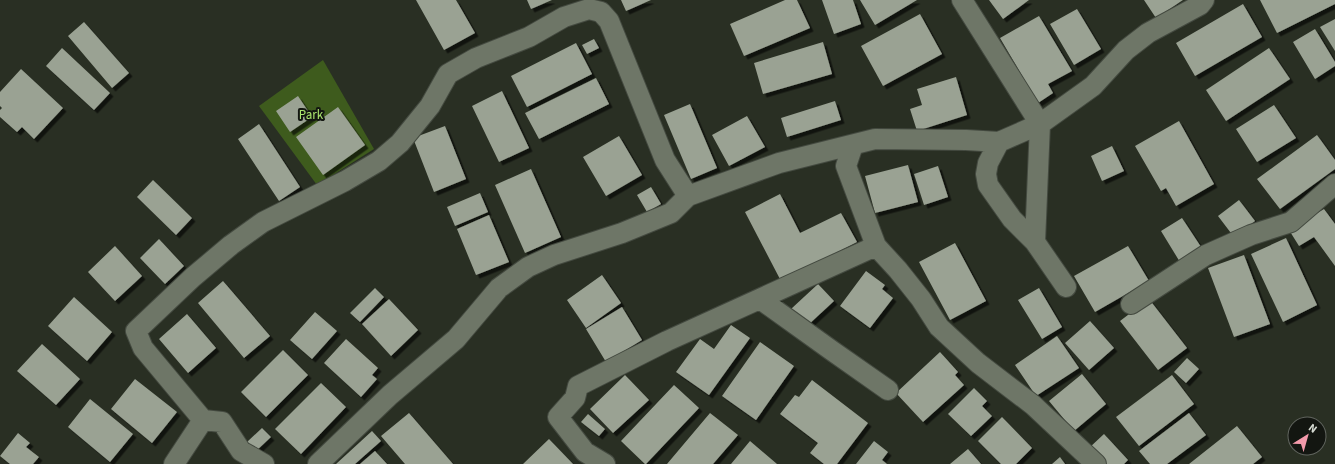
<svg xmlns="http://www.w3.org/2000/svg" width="1335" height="464" viewBox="0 0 1335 464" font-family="'Source Sans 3',sans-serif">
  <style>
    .green { fill: #3e5b1d }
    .building { fill: #9aa293; filter: url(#shadow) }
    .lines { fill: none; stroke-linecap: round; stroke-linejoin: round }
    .street-casing { stroke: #444a40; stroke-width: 22 }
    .street { stroke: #6e7667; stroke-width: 20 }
    .labels { text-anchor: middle; stroke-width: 4; stroke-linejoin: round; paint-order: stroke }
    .park-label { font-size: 13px; fill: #abe46f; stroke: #131611 }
  </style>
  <defs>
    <filter id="shadow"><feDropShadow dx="3.5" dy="3.5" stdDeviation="0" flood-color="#0009"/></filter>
  </defs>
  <rect width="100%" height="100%" fill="#292f23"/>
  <path class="green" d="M323 60 374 149 317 185 259 106Z"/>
  <path class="building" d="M416 0H456L475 33 444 50Z
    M527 0H552L531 9Z
    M621 0H651L626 11Z
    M785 0H797L810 28 744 56 730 24Z
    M822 0H853L861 24 834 34Z
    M860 0H917L875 25Z
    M989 0H1029L1003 19Z
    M1144 0H1183L1156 18Z
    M1260 0H1335V4L1277 33Z
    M1243 4 1262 37 1195 76 1176 43Z
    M1077 9 1101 49 1074 65 1050 24Z
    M920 14 942 54 883 86 861 46Z
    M1039 16 1072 71 1048 84 1053 93 1038 103 1000 38Z
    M1335 19V51L1320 27Z
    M84 22 129 73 112 88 68 36Z
    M1315 29 1335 62V66L1315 79 1293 42Z
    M594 39 599 48 587 54 582 45Z
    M823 42 832 74 763 94 754 63Z
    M576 43 592 74 527 107 511 76Z
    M62 48 110 93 94 110 46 66Z
    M1269 48 1290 79 1226 121 1206 90Z
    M21 69 63 108 34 139 22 127 17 132 0 117V110L2 108 0 106V92Z
    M956 77 967 115 917 131 910 109 922 105 917 89Z
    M596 78 609 104 539 139 525 113Z
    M502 91 529 148 499 162 472 106Z
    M298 96 312 117 290 132 276 111Z
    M835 101 841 120 787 137 781 118Z
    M690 104 717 168 691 179 664 115Z
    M1274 105 1296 138 1257 162 1236 129Z
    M338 107 365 145 323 175 296 137Z
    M747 116 765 147 729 166 712 135Z
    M1179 121 1214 184 1176 206 1166 188 1161 191 1135 146Z
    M259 124 300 187 279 201 238 139Z
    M445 126 466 179 434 192 413 138Z
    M1317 135 1335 160V169L1280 209 1257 179Z
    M619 136 642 175 606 196 583 157Z
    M1112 146 1124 171 1102 181 1091 156Z
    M908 165 918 202 875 213 865 176Z
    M938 166 948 197 924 205 914 174Z
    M531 169 561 237 525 253 495 185Z
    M153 180 192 218 176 235 137 197Z
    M651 187 661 204 647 212 637 195Z
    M480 193 488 212 455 226 447 207Z
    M780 194 800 233 841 213 857 242 781 281 745 212Z
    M1239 200 1255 221 1234 237 1218 216Z
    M1324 209 1335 224V266L1314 237 1299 246 1289 230Z
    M489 215 509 262 476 275 457 229Z
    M1182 218 1205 253 1183 267 1161 231Z
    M1286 238 1317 305 1283 322 1251 254Z
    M159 239 184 266 165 284 140 258Z
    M955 243 986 301 950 320 919 262Z
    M115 246 142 276 115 301 88 272Z
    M1128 246 1149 281 1095 312 1074 276Z
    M1244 255 1270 324 1234 337 1208 268Z
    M866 271 885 285 882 289 893 298 870 328 840 306Z
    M602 275 621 303 586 328 567 300Z
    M223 281 270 336 244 358 198 303Z
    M818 284 834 301 807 326 791 309Z
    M375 288 384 297 360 322 350 313Z
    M1039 288 1062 327 1042 339 1018 300Z
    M74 297 112 332 87 361 48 326Z
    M389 299 418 330 391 356 362 324Z
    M1149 299 1187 348 1158 370 1120 321Z
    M622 307 642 340 606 362 586 329Z
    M315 312 337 331 312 359 290 340Z
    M187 314 216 348 188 373 159 339Z
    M1090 321 1114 348 1089 370 1065 343Z
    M731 325 750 338 709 395 676 372 700 339 714 349Z
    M1057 336 1079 368 1036 396 1015 365Z
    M346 339 378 368 372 375 377 379 361 397 324 363Z
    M760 342 794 366 756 420 722 396Z
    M42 344 80 379 56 405 17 371Z
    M283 350 308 375 266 417 241 392Z
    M940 352 958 372 955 375 964 385 923 422 896 393Z
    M1187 358 1199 369 1186 383 1174 372Z
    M1082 374 1106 404 1074 431 1049 401Z
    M625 375 649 400 613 433 590 409Z
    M1172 375 1194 404 1139 446 1116 417Z
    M135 379 177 412 152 443 111 409Z
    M812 380 868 423 837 464H824L810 453 818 443 780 414 795 395 799 397Z
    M321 383 346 407 301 454 275 429Z
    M674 385 699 408 646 464H645L621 441Z
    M974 388 987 401 982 406 992 416 971 436 948 414Z
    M90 399 133 434 110 462 68 427Z
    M409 413 453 464H405L381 436Z
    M710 413 738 435 713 464H667Z
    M1189 413 1206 435 1167 464H1150L1139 451Z
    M588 414 605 429 599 436 581 422Z
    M1002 417 1032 448 1016 464H1001L978 441Z
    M1237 426 1262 457 1253 464H1189Z
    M262 428 271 437 256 451 247 442Z
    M372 431 381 441 355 464H336Z
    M18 433 30 443 26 447 39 457 33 464H10L0 456Z
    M1104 434 1128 460 1124 464H1104L1089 448Z
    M549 439 573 464H523Z
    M750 441 777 464H731Z
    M874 441 888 452 882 460 887 464H856Z
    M968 449 981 464H950Z
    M375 451 387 464H360Z
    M1060 457 1065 464H1052Z"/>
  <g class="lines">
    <g class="street-casing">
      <path id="street" d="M962 0 1040 124 1035 242
        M999 142 988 163 986 174 988 185 1012 219 1035 242 1066 287
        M853 145 846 166 876 246 898 270 921 299 939 327 978 363 1033 405 1096 464
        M760 299 831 350 888 390
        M1131 304 1206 255 1251 235 1291 222 1335 184
        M174 464 203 420
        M264 464 241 451 222 422 203 420 143 348 136 331 193 277 231 245 263 222 345 181 379 161 400 143 430 106 448 74 476 58 529 37 564 17 589 9 601 12 609 21 665 160 688 196
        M318 464 390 395 456 339 499 288 528 267 554 255 622 233 671 213 688 196 779 163 875 139 966 140 999 142 1040 124 1093 86 1126 50 1148 33 1200 5 1204 0
        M605 464 585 452 558 417 575 398 578 386 667 341 876 246"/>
    </g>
    <use href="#street" class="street"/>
  </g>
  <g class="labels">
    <g class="park-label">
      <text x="311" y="119">Park</text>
    </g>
  </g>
  <g transform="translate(1307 436) rotate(37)"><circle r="19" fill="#131611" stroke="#61655f"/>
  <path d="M0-3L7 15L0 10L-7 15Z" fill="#f39aab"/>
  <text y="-6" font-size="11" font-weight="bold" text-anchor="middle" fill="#d6dbd3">N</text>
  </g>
</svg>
